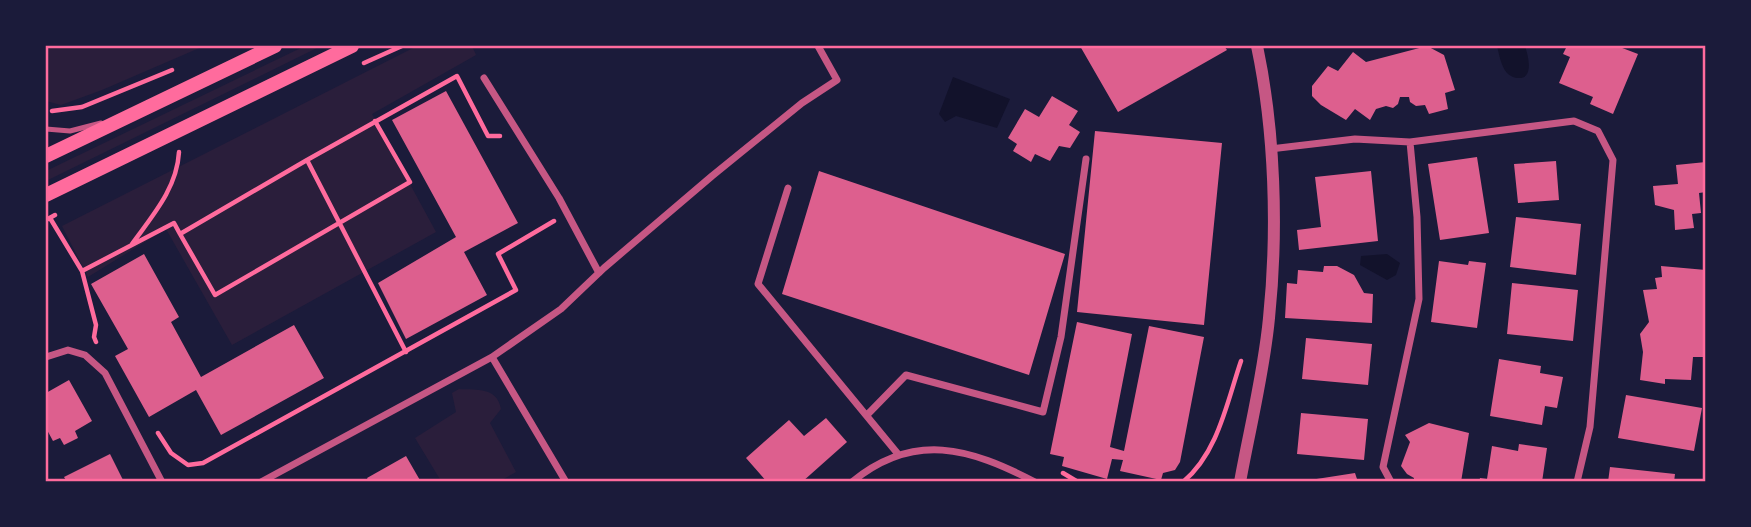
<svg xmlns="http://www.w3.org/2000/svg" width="1751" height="527" viewBox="0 0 1751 527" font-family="Bitter,serif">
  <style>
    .green { fill: #2a1e3b }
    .water { fill: #12122b }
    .building { fill: #dd5f8e }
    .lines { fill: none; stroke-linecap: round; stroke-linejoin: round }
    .path { stroke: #ff6b9d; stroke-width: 4.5 }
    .service { stroke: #c65784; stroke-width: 5 }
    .minor { stroke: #c65784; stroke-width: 7 }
    .tertiary { stroke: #c65784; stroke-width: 12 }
    .secondary { stroke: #ff6b9d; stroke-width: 14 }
    .neatline { fill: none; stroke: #ff6b9d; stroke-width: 2.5 }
  </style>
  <rect width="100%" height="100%" fill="#1b1b3a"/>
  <path class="green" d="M46 46H204L102 90 61 105 46 101Z
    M305 46H321L46 181V171Z
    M417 46H472L476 55 372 114 436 232 232 345 166 229 88 277 62 226Z
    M459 389C477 390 497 387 501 409L490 423 516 472 500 481H441L415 438 456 412 452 393Z"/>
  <path class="water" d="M1497 46H1525C1528 55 1535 80 1517 78 1514 78 1509 75 1507 73 1501 66 1499 54 1497 46Z
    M953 77 1010 99 997 128 956 116 945 122 939 114Z
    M1387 254 1400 263 1396 275 1387 280 1360 265 1361 256Z"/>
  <path class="building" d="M1080 46H1224L1227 50 1118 112Z
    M1427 46 1444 55 1455 90 1445 93 1448 109 1429 114 1425 105 1416 106 1410 102 1409 97H1400L1398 104 1393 108 1386 106 1376 109 1370 120 1355 109 1346 120 1321 105 1312 96V86L1328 66 1338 71 1353 52 1366 62Z
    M1567 46H1617L1638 54 1613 114 1590 104 1593 97 1559 83 1570 57 1563 54Z
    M446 91 518 223 464 252 487 295 406 339 378 283 456 237 392 120Z
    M1052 96 1078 111 1069 125 1080 132 1070 148 1059 146 1050 161 1035 154 1031 162 1013 151 1017 144 1008 138 1025 109 1039 117Z
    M1095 131 1222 143 1204 325 1077 312Z
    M1477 157 1489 233 1440 240 1428 164Z
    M1556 161 1559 200 1518 203 1514 164Z
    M1706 162V192L1699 193 1701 213 1692 214 1694 228 1675 230 1674 210 1655 205 1653 186 1678 184 1676 165Z
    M819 171 1065 254 1029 375 782 294Z
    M1371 171 1378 241 1299 250 1297 230 1321 227 1315 177Z
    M1516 217 1581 224 1576 275 1510 267Z
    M144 254 179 317 171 322 201 377 294 325 324 378 221 435 196 390 149 417 115 356 128 349 91 284Z
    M1439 261 1468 265 1469 261 1486 263 1477 328 1431 322Z
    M1324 266H1337L1354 275 1364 293 1373 294 1372 323 1285 318 1287 283 1297 284 1298 270 1323 272Z
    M1661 266 1706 270V357H1693L1691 380 1665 379V384L1640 380 1643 352 1640 334 1649 322 1643 290 1657 289 1655 278 1662 277Z
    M1512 283 1578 290 1573 341 1507 334Z
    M1077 322 1132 334 1110 447 1124 451 1149 326 1204 337 1180 462 1175 470 1163 473 1161 480 1120 471 1123 460 1112 459 1107 479 1062 466 1064 457 1050 454Z
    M1306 338 1372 344 1368 385 1302 379Z
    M1499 359 1541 366 1540 373 1563 377 1557 408 1545 406 1542 425 1490 416Z
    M69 380 92 421 75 431 78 438 64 445 60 438 53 441 46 428V393Z
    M1626 395 1702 408 1694 451 1618 438Z
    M1301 413 1368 419 1364 460 1297 454Z
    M826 418 847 442 802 482H767L746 458 789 420 804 436Z
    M1429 423 1469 433 1461 482H1414V478L1407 474 1401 466 1410 442 1405 435Z
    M1519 444 1547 448 1542 482H1479L1480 478 1487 479 1492 446 1518 451Z
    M110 454 124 482H67L64 477Z
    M406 456 421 482H369L367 478Z
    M1610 467 1675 474 1674 482H1608Z
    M1355 473 1358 482H1310V480Z"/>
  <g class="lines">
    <path class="path" d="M364 63 402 46
      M52 111 82 107 172 70
      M307 160 457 76 488 136H500
      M50 218 82 271
      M46 220 55 215
      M180 234 215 295 410 182 375 121
      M132 244C153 215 177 188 179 152
      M96 342 94 337 96 325 82 271 174 223 180 234 307 160 406 352
      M158 433 171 453 188 465 203 463 516 290 498 254 554 221
      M1063 473 1078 482
      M1183 482C1218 453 1227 402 1241 361"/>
    <path class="service" d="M46 129 70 131 101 123"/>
    <path class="minor" d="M484 78 559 198 599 273
      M1270 149 1355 139 1410 142 1574 121 1598 131 1613 160 1590 427 1577 482
      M788 188 758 284 898 454
      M46 357 68 350 85 355 105 373 162 482
      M492 357 566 482
      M867 415 906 375 1043 412 1061 337 1086 159
      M261 482 492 357 561 309 604 268 712 176 802 103 837 80 818 46
      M852 482C914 431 970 448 1035 482
      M1391 482 1383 467 1419 299 1417 217 1410 142"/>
    <path class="tertiary" d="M1240 482C1250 427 1264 372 1269 318 1278 231 1275 131 1257 46"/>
    <path class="secondary" d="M46 156 275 46
      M46 195 352 46"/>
  </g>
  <rect width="1751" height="527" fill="none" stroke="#1b1b3a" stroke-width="94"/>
  <rect x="47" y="47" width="1657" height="433" class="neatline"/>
</svg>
